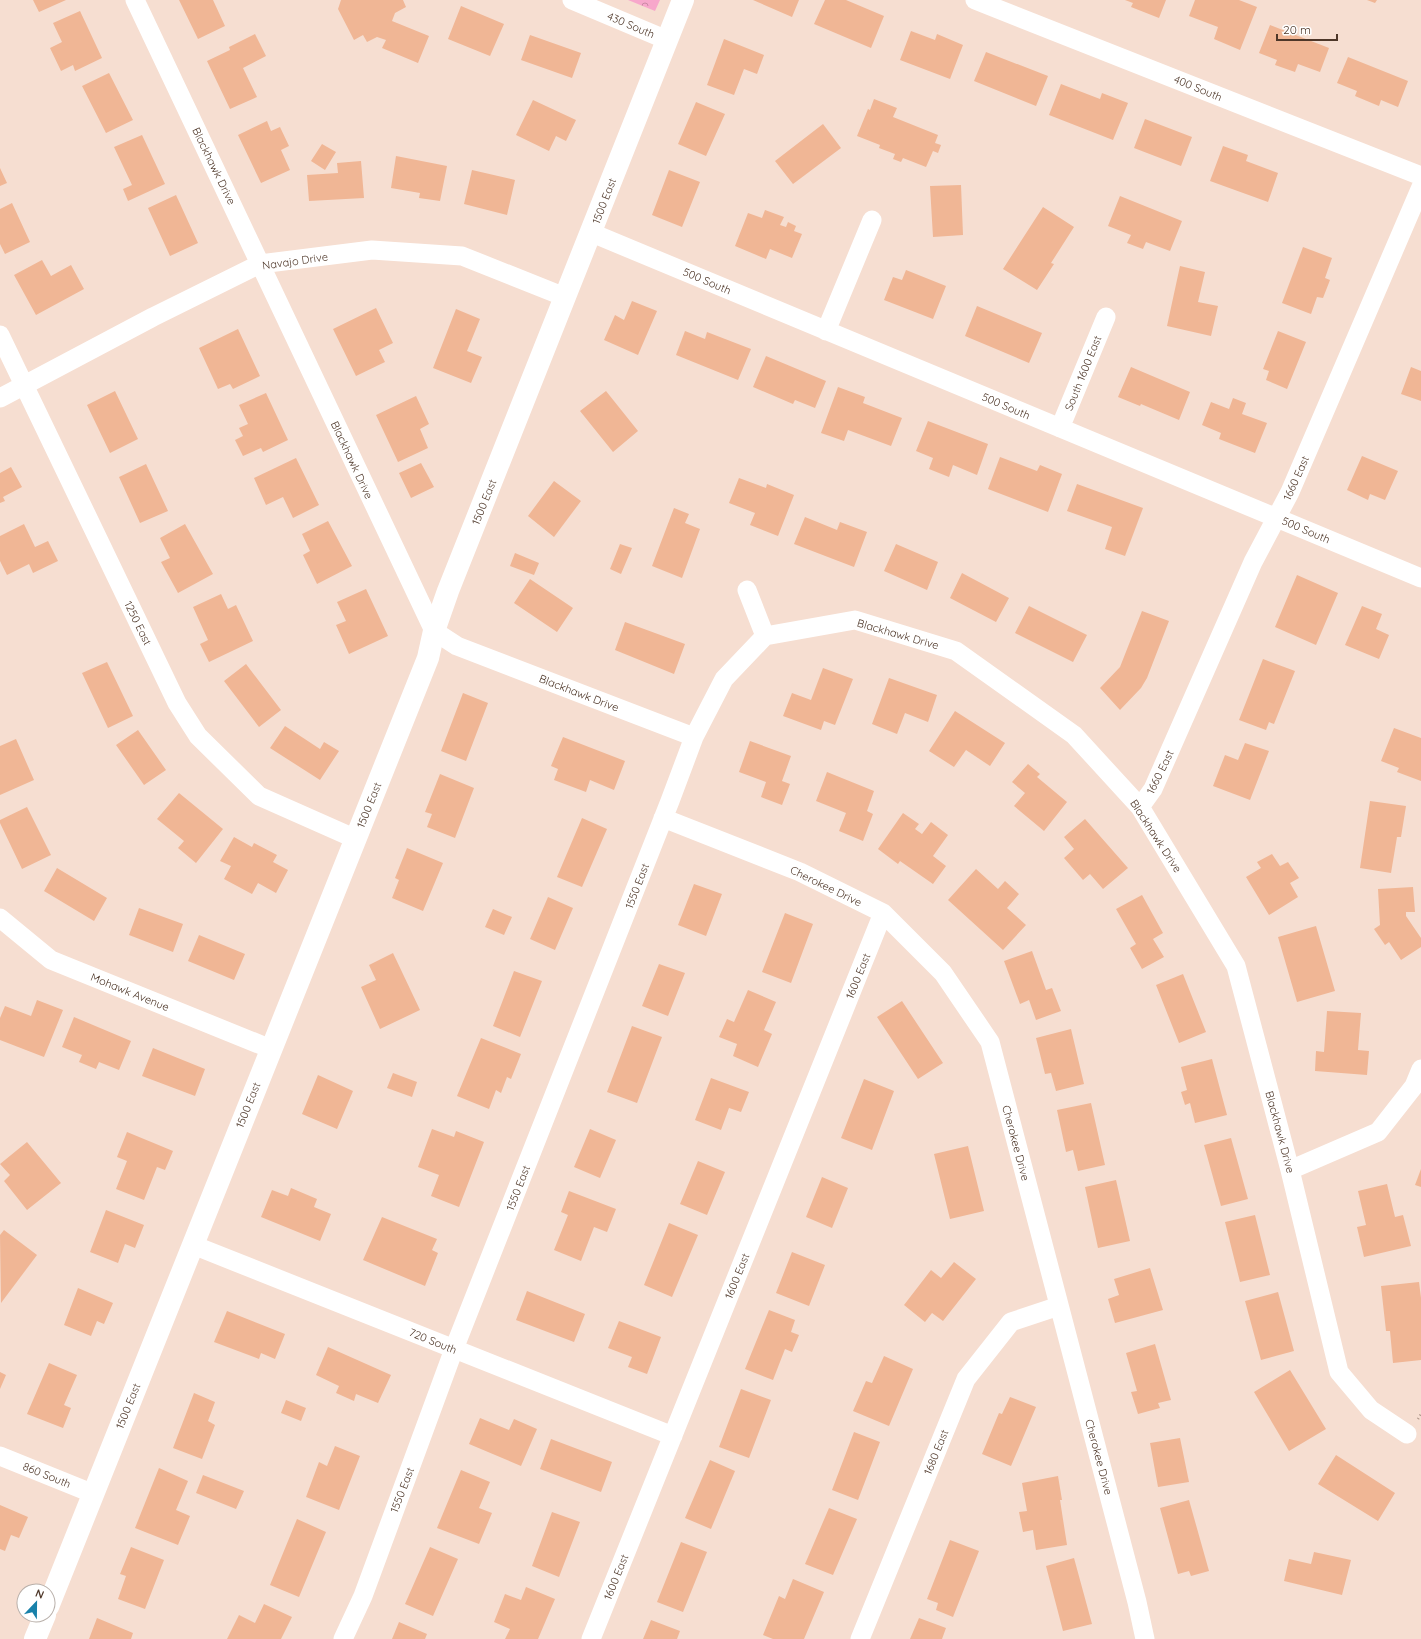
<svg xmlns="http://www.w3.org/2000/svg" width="1421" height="1639" viewBox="0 0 1421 1639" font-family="Quicksand,sans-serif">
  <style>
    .park { fill: url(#park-crowns) }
    .building { fill: #f0b695 }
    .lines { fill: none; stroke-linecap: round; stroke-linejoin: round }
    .path { stroke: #ac9487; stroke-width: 2.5; stroke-dasharray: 1 3; stroke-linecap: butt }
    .minor { stroke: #fff; stroke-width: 19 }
    .tertiary { stroke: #fff; stroke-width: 22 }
    .labels { text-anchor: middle; stroke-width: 3; stroke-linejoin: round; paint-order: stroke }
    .street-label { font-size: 11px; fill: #4e3729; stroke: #fff }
  </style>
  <defs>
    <pattern id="park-crowns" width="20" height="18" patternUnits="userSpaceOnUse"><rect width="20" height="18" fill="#f7a7cb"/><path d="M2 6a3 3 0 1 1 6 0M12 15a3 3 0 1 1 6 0" fill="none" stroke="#ca89a5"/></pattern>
  </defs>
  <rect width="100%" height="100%" fill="#f6ded1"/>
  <path class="park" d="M628 0H660L655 11Z"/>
  <path class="building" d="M33 0H66L39 12Z
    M179 0H213L225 26 198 39Z
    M341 0H403L406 7 395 13 392 21 429 36 418 63 382 48 386 40 377 37 367 42 363 35 354 40 338 9Z
    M753 0H799L792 17Z
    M825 0H846L884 16 871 48 814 24Z
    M1125 0H1166L1159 18 1131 7 1133 3Z
    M1195 0H1239L1257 7 1240 50 1214 39 1218 27 1189 16Z
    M1367 0H1377L1375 3Z
    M461 6 504 24 490 56 448 39Z
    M80 11 102 58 75 71 73 65 61 71 50 48 62 42 53 23Z
    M1270 25 1329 48 1320 72 1298 64 1295 72 1275 65 1277 60 1259 53Z
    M911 31 935 40 937 34 963 45 950 79 900 60Z
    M255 34 266 56 243 68 257 97 230 109 207 61 230 50 229 47Z
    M530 35 581 53 572 78 521 60Z
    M724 39 764 55 757 74 744 69 734 95 707 85Z
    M986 52 1048 76 1036 106 974 81Z
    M1348 57 1408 81 1398 107 1381 100 1379 106 1355 96 1357 91 1337 83Z
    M109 73 133 120 106 133 82 86Z
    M1061 84 1100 99 1102 93 1128 103 1113 140 1049 115Z
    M874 99 897 108 893 117 938 135 935 143 941 145 938 153 933 151 926 167 903 158 901 162 893 159 895 154 879 148 880 145 857 136 868 109 870 110Z
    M533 100 576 120 566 141 556 136 549 151 516 135Z
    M696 102 725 114 706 156 678 144Z
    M1145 119 1192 137 1181 166 1134 148Z
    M267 121 271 131 280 127 289 146 281 150 290 170 261 183 238 135Z
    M823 124 841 148 793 184 775 161Z
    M142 135 165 184 128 201 123 189 132 185 114 147Z
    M322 144 336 152 325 170 311 161Z
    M1223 146 1248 155 1246 161 1278 173 1268 202 1210 181Z
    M396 156 447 166 440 201 419 198 420 193 391 188Z
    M361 161 364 198 309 201 307 175 338 173 337 163Z
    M0 168 7 183 0 186Z
    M472 170 515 180 507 215 464 204Z
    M669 170 700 182 682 227 652 215Z
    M961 185 963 235 933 237 930 186Z
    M176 195 198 243 170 256 148 208Z
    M1120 196 1182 221 1170 251 1146 242 1143 249 1127 243 1131 235 1108 226Z
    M12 203 30 242 5 254 0 244V209Z
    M1043 207 1074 227 1051 263 1054 264 1037 290 1003 269Z
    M765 210 784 217 780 225 786 227 788 222 796 226 794 231 802 234 792 258 770 249 766 259 735 246 748 213 762 218Z
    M1303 247 1332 258 1325 278 1330 280 1323 298 1317 297 1311 314 1282 303Z
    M42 260 51 276 71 265 84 289 36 315 14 275Z
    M1180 266 1205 272 1198 302 1218 306 1211 336 1167 326Z
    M906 270 946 286 933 319 884 300 893 277 902 280Z
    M632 301 657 311 638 355 604 340 615 315 624 320Z
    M977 306 1042 333 1029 363 965 336Z
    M376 308 393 343 379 350 385 362 356 376 333 329Z
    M456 309 480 319 467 351 482 357 471 383 433 368Z
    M238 329 260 376 233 389 230 384 218 389 199 348Z
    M685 331 705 339 707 332 751 349 738 380 676 355Z
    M1278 331 1306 342 1287 389 1266 380 1269 371 1263 369Z
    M766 356 826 381 815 408 795 400 793 404 753 387Z
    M1131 367 1190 392 1179 420 1141 404 1140 406 1118 397Z
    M1411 367 1421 371V401L1401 394Z
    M838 387 865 397 863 403 902 418 891 446 848 430 844 441 821 433Z
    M115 391 138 439 110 453 87 405Z
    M606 391 638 431 613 452 580 411Z
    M266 393 288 440 263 452 261 448 243 456 235 440 243 436 239 428 248 424 239 405Z
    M416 396 429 424 420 429 428 448 398 462 376 415Z
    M1233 398 1246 403 1242 414 1267 423 1255 453 1219 439 1221 433 1202 425 1211 402 1229 409Z
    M928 421 988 444 977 475 953 465 949 477 929 469 933 458 916 451Z
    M1362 456 1398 471 1385 500 1370 494 1368 500 1347 490Z
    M1000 457 1037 471 1040 465 1062 474 1048 512 988 489Z
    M296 458 319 505 293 518 283 497 266 505 254 478Z
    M421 463 434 487 411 498 399 473Z
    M146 464 168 511 140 523 119 477Z
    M11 467 22 487 3 497 5 501 0 503V473Z
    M739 478 766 488 767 484 794 495 778 536 750 525 755 513 729 503Z
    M554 481 581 501 554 537 528 516Z
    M1077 484 1143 508 1125 556 1105 549 1112 527 1067 511Z
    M674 508 689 514 685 523 700 529 682 578 652 566Z
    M805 517 837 530 840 522 867 532 854 567 794 544Z
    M328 521 352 566 317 584 303 555 310 551 302 534Z
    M24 524 35 547 48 541 58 561 33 573 29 564 7 575 0 561V536Z
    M185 524 213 574 178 593 161 562 170 558 160 538Z
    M620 544 632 548 621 574 610 569Z
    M896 544 938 562 927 590 884 571Z
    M515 553 539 563 534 575 510 566Z
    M962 573 1009 598 996 622 950 598Z
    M1297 575 1338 593 1316 645 1275 627Z
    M530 579 573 608 557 632 514 603Z
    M366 589 388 636 349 654 336 625 346 621 337 602Z
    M221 594 228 609 236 605 253 641 209 662 200 644 208 640 193 607Z
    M1029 606 1087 635 1073 662 1015 633Z
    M1362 606 1382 614 1376 629 1389 635 1379 659 1345 645Z
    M1142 611 1169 621 1147 678 1141 688 1120 710 1100 688 1120 667Z
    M625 622 685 644 674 674 615 650Z
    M1263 659 1295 671 1274 724 1269 722 1266 730 1239 720Z
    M107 662 133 716 108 728 82 673Z
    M246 664 281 710 259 727 224 681Z
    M823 668 853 679 835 725 824 721 821 730 783 716 792 693 811 700Z
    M889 678 937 695 928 722 905 713 897 734 872 724Z
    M463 693 488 703 466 761 441 751Z
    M955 711 1005 743 990 766 966 750 954 767 929 751Z
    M285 726 320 749 324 742 339 751 320 780 270 748Z
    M1394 728 1421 738V781L1397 772 1399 768 1381 761Z
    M138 730 166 770 144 785 116 745Z
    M563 737 625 761 614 790 590 780 586 792 554 780 558 769 551 766Z
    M16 739 34 780 0 795V746Z
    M750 741 791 756 782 781 790 784 782 805 761 797 766 782 739 772Z
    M1245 743 1269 751 1250 800 1213 786 1225 755 1238 760Z
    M1028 764 1040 774 1037 777 1067 802 1044 831 1014 806 1025 793 1012 782Z
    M827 772 874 791 867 811 873 814 863 841 839 831 846 813 816 801Z
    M440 774 474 788 455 838 427 827 432 814 425 812Z
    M179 793 223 829 196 863 178 848 184 841 157 819Z
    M1370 801 1406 806 1401 837H1397L1391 873 1360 868Z
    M27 807 51 855 22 869 0 823V820Z
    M903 813 919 824 915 829 922 834 931 822 948 835 933 856 946 866 933 884 900 861 898 864 878 849Z
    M582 818 607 829 582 887 557 877Z
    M1085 819 1128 868 1103 889 1090 874 1083 880 1064 858 1074 849 1064 837Z
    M234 837 252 847 254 843 277 855 273 862 288 870 276 893 258 883 252 894 224 879 231 866 220 861Z
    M407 848 443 863 423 911 392 898 399 880 395 878Z
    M1272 854 1280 866 1288 862 1299 878 1290 883 1298 897 1269 915 1246 877 1261 868 1257 862Z
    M57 868 107 898 94 921 44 891Z
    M976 869 998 889 1005 881 1019 894 1007 908 1026 925 1003 950 948 900Z
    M694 884 722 894 706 936 678 925Z
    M1413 887 1415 912H1406V916L1421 938V947L1401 960 1389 942 1385 945 1374 929 1380 925 1378 889Z
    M1142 895 1163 933 1153 939 1164 957 1142 969 1130 948 1136 944 1116 909Z
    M548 897 573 908 555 950 530 939Z
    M139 908 183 924 173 952 129 935Z
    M493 909 512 917 504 935 485 927Z
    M785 913 813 924 791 983 762 972Z
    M1316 926 1335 991 1297 1002 1278 937Z
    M199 935 245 954 234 980 188 961Z
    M1032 951 1046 990 1052 988 1061 1011 1036 1020 1029 1000 1020 1004 1004 961Z
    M393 953 420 1010 380 1029 361 987 376 980 369 965Z
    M659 964 685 973 668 1016 642 1006Z
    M514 971 542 981 520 1037 493 1026Z
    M1183 974 1206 1032 1179 1043 1156 985Z
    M748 990 776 1002 764 1030 772 1034 758 1067 733 1056 737 1044 719 1037 727 1019 734 1022Z
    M37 1000 63 1010 44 1057 0 1040V1018L5 1006 31 1016Z
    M902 1001 943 1063 918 1079 877 1017Z
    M1327 1011 1361 1013 1358 1050 1369 1051 1367 1075 1315 1071 1316 1051 1324 1052Z
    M74 1017 131 1041 119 1070 99 1062 96 1069 79 1062 82 1055 62 1047Z
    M632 1026 662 1037 637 1103 607 1092Z
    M1071 1029 1084 1084 1056 1091 1051 1073 1045 1074 1036 1038Z
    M481 1038 521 1054 511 1079 507 1077 501 1093 496 1090 489 1109 457 1096Z
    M153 1048 205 1069 195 1096 142 1076Z
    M1212 1059 1227 1115 1195 1123 1190 1103 1185 1105 1181 1092 1187 1090 1181 1067Z
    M393 1073 417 1082 412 1097 387 1088Z
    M318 1075 353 1091 337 1129 302 1114Z
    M711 1078 749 1092 741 1112 729 1108 721 1130 695 1120Z
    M864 1079 894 1091 872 1150 841 1138Z
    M1091 1103 1105 1165 1078 1171 1073 1150 1066 1152 1057 1110Z
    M432 1129 454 1137 456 1131 484 1142 459 1207 431 1196 439 1175 418 1167Z
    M590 1129 616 1140 600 1178 574 1167Z
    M127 1132 173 1151 165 1170 157 1167 144 1200 116 1189 127 1161 117 1157Z
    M1231 1138 1248 1199 1221 1206 1204 1145Z
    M27 1142 61 1183 27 1210 4 1181 10 1175 0 1164Z
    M968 1146 984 1211 950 1219 934 1154Z
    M698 1161 725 1172 707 1215 680 1204Z
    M1421 1169V1187L1415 1185Z
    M822 1177 848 1188 832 1228 806 1217Z
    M1116 1180 1130 1241 1098 1248 1085 1187Z
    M1387 1184 1395 1217 1403 1215 1411 1246 1364 1257 1357 1227 1366 1225 1358 1191Z
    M291 1188 317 1199 314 1207 331 1214 320 1241 261 1217 272 1190 288 1196Z
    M569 1191 616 1209 607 1232 594 1227 581 1261 554 1250 568 1215 561 1212Z
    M106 1210 144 1225 135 1248 125 1244 118 1263 90 1252Z
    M1255 1215 1270 1275 1240 1282 1225 1222Z
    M382 1217 437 1239 432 1250 438 1253 425 1286 363 1260Z
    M669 1223 698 1235 672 1297 644 1285Z
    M4 1230 37 1255 1 1303 0 1235Z
    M792 1252 825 1265 809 1306 776 1293Z
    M954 1262 976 1279 943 1321 932 1313 925 1322 904 1305 931 1270 941 1278Z
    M1150 1268 1163 1310 1115 1323 1108 1299 1119 1295 1114 1279Z
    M1419 1282 1421 1298V1360L1393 1363 1390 1331H1386L1381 1286Z
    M78 1288 113 1303 104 1324 97 1321 91 1336 64 1325Z
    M527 1291 585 1314 574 1342 516 1320Z
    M1278 1292 1294 1351 1261 1360 1245 1301Z
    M769 1310 795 1320 791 1332 799 1335 792 1352 785 1349 773 1380 745 1369Z
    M227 1311 285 1334 275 1359 261 1353 259 1359 214 1342Z
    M619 1321 661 1337 647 1374 628 1367 632 1357 608 1348Z
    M1155 1344 1171 1400 1158 1403 1160 1408 1138 1414 1131 1392 1137 1391 1126 1353Z
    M328 1347 391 1375 378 1403 356 1394 354 1401 336 1393 339 1386 316 1375Z
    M884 1356 913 1369 889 1426 853 1411 866 1381 872 1383Z
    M49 1363 77 1375 64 1405 71 1408 63 1428 27 1414Z
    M1290 1370 1326 1429 1289 1451 1254 1392Z
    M0 1372 6 1375 0 1389Z
    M741 1389 771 1400 749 1458 719 1447Z
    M194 1393 215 1402 208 1421 215 1425 202 1459 173 1448Z
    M1010 1397 1036 1407 1011 1466 982 1454 999 1413 1002 1414Z
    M286 1400 306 1408 301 1421 281 1413Z
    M480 1418 509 1430 514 1419 537 1429 521 1466 469 1444Z
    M854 1432 880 1442 858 1500 832 1490Z
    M1180 1438 1189 1482 1158 1487 1150 1443Z
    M551 1439 612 1462 601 1492 540 1469Z
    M335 1446 360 1456 339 1510 306 1497 319 1462 327 1466Z
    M1336 1455 1395 1493 1378 1521 1318 1484Z
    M710 1460 735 1471 711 1529 685 1518Z
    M159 1468 188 1481 176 1510 190 1516 178 1545 135 1528Z
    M461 1470 490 1482 479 1508 492 1513 479 1544 437 1528Z
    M203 1475 244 1491 236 1509 196 1493Z
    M1058 1476 1062 1500H1060L1067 1545 1036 1550 1033 1530 1023 1532 1019 1512 1027 1511 1022 1483Z
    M1189 1500 1209 1571 1191 1576 1189 1571 1178 1574 1160 1508Z
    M0 1505 28 1517 19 1538 11 1535 5 1551 0 1549Z
    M829 1508 857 1519 833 1575 805 1564Z
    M552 1512 580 1522 559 1577 532 1566Z
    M297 1519 326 1532 299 1597 270 1585Z
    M950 1540 979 1551 953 1617 936 1610 938 1603 927 1599Z
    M681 1542 707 1552 683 1612 657 1602Z
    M131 1547 164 1560 145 1609 118 1599 126 1576 120 1574Z
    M430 1547 458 1559 433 1616 405 1604Z
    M1314 1552 1351 1560 1342 1595 1284 1581 1289 1559 1311 1564Z
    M1074 1558 1092 1624 1063 1631 1046 1566Z
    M793 1579 824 1592 804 1639H773L763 1635 779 1596 785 1599Z
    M526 1587 555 1599 538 1639H505L510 1629 494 1622 505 1594 521 1600Z
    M264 1604 292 1617 281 1639H227L239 1615 255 1623Z
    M97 1618 133 1633 131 1639H89Z
    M919 1618 946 1628 942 1639H910Z
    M651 1620 680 1631 677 1639H643Z
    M399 1622 427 1634 425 1639H392Z"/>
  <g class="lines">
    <path class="path" d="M1418 1419 1421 1414"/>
    <path class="minor" d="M135 0 434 631 457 646 694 737
      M572 0 667 40
      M975 0 1421 176
      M592 233 1421 578
      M826 331 872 220
      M0 335 177 703 198 736 259 796 356 839
      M0 398 153 317 260 264 372 250 462 256 565 297
      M1060 428 1106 317
      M747 590 765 636
      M1140 807 1153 789 1253 562 1290 492 1421 187
      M663 818 800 872 883 913 943 973 990 1042 1137 1602 1145 1639
      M0 918 51 960 271 1049
      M1290 1170 1378 1132 1414 1086 1421 1069
      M193 1245 673 1436
      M0 1456 94 1494
      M343 1639 363 1596 454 1349 670 801 694 737 724 679 765 636 855 620 956 651 1074 735 1140 807 1236 966 1290 1170 1339 1372 1371 1410 1407 1434
      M591 1639 883 913
      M860 1639 966 1379 1011 1322 1059 1306"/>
    <path class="tertiary" d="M48 1607 428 658 434 631 448 591C526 394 605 197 683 0
      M35 1639 45 1615"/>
  </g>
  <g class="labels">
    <g class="street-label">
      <text transform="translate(631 25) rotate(23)" y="4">430 South</text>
      <text transform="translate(1198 88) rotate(22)" y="4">400 South</text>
      <text transform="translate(214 166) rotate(64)" y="4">Blackhawk Drive</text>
      <text transform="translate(604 201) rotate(-69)" y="4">1500 East</text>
      <text transform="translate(295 261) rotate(-8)" y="4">Navajo Drive</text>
      <text transform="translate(707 281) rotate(23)" y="4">500 South</text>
      <text transform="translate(1083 373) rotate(-68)" y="4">South 1600 East</text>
      <text transform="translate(1006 406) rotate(23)" y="4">500 South</text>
      <text transform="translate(352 460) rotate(65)" y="4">Blackhawk Drive</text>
      <text transform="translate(1296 478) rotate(-66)" y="4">1660 East</text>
      <text transform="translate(484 502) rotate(-68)" y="4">1500 East</text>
      <text transform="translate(1306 530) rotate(23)" y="4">500 South</text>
      <text transform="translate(138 623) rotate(64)" y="4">1250 East</text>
      <text transform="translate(898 634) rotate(16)" y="4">Blackhawk Drive</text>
      <text transform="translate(579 693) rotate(21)" y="4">Blackhawk Drive</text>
      <text transform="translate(1160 772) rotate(-64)" y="4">1660 East</text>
      <text transform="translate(369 805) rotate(-68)" y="4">1500 East</text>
      <text transform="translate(1156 836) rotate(57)" y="4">Blackhawk Drive</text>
      <text transform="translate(637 886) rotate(-69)" y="4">1550 East</text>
      <text transform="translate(826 886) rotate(26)" y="4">Cherokee Drive</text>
      <text transform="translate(858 976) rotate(-68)" y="4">1600 East</text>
      <text transform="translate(130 992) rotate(22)" y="4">Mohawk Avenue</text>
      <text transform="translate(248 1105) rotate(-68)" y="4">1500 East</text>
      <text transform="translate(1280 1132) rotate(75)" y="4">Blackhawk Drive</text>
      <text transform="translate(1016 1143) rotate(75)" y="4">Cherokee Drive</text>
      <text transform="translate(518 1188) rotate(-69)" y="4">1550 East</text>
      <text transform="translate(737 1276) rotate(-68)" y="4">1600 East</text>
      <text transform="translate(433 1341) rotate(22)" y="4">720 South</text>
      <text transform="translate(128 1406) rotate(-68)" y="4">1500 East</text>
      <text transform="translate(936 1452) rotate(-68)" y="4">1680 East</text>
      <text transform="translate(1099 1457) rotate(75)" y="4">Cherokee Drive</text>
      <text transform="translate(47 1475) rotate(22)" y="4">860 South</text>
      <text transform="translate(402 1490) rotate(-69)" y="4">1550 East</text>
      <text transform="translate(616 1577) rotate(-68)" y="4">1600 East</text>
    </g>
  </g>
  <g transform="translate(36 1603) rotate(22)"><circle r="19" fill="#ffffff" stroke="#b8afa9"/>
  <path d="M0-3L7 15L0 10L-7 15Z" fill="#1881aa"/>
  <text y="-6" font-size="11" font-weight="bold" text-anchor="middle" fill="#4e3729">N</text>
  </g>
  <path d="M1277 34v6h60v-6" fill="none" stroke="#4e3729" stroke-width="2"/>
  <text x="1283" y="34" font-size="12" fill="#4e3729" stroke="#ffffff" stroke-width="3" paint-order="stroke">20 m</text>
</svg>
